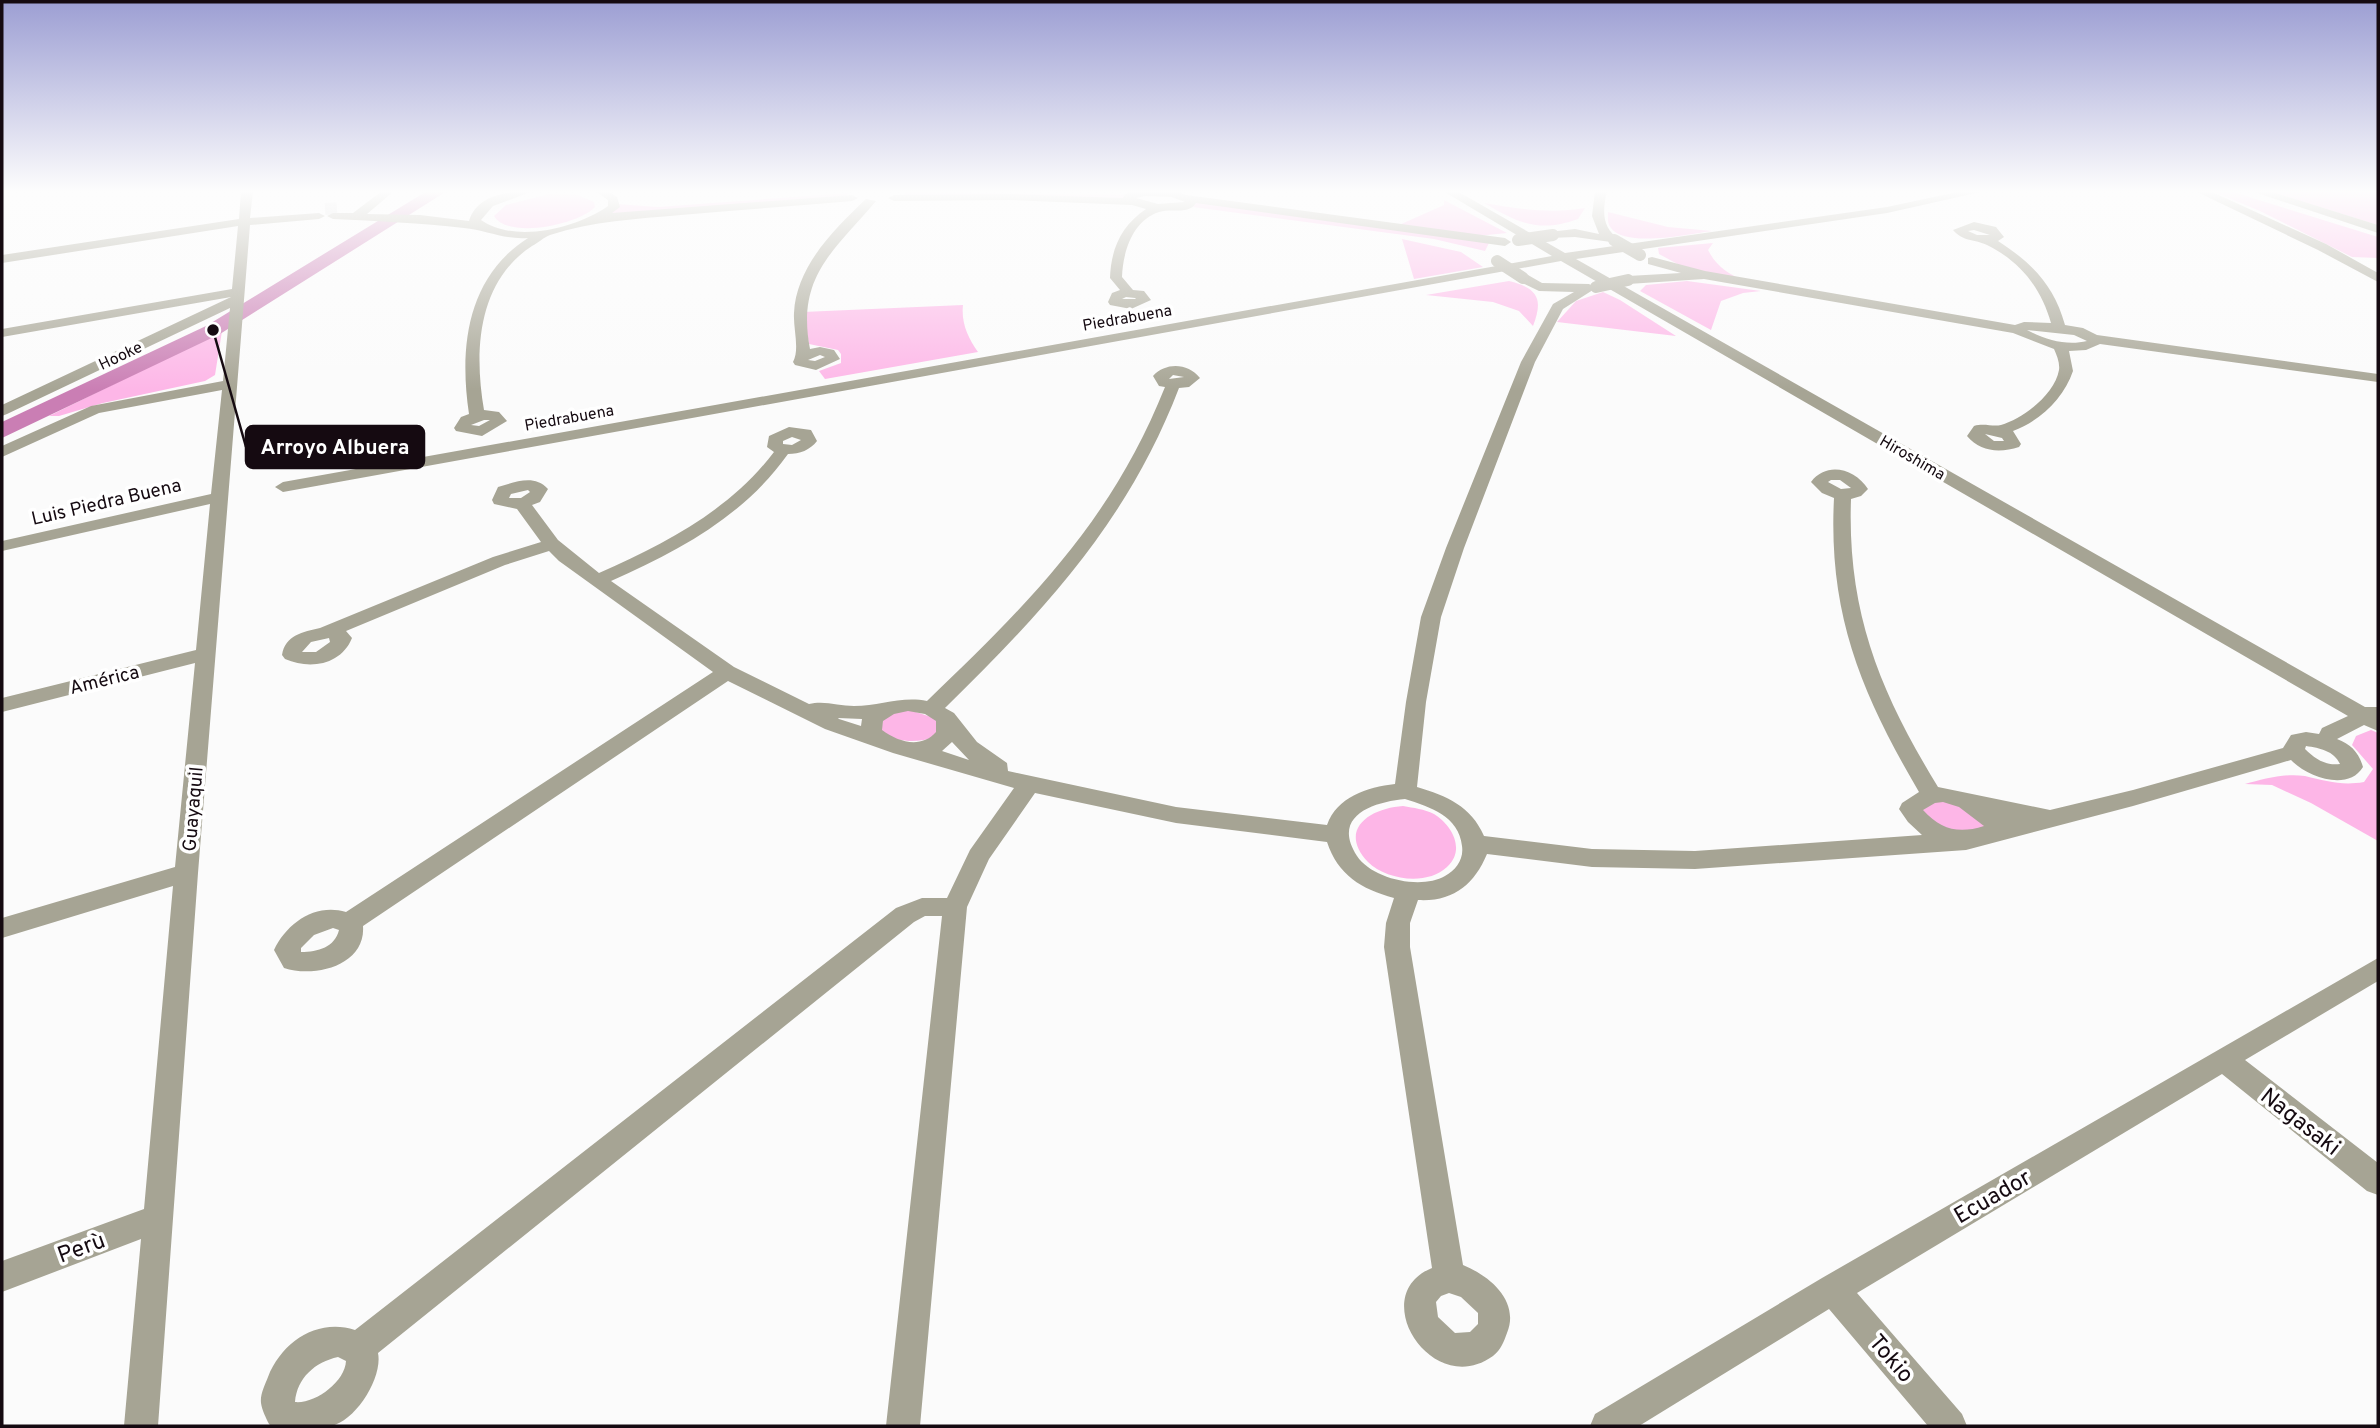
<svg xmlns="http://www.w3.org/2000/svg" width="2380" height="1428" viewBox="0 0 2380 1428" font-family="Overpass,sans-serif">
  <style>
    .green { fill: #fdb6e7 }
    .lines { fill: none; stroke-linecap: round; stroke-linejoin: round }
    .canal { fill: #ca7eb4; fill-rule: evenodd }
    .minor-tunnel { stroke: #d8d7d8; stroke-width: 12; stroke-dasharray: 12 6; stroke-linecap: butt }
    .minor { fill: #a6a494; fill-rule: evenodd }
    .minor-bridge { stroke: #a6a494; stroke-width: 12 }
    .labels { text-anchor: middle; stroke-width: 7; stroke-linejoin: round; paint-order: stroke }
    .far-street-label { font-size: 16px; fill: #150a11; stroke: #fff }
    .street-label { font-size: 19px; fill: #150a11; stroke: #fff }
    .near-street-label { font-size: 23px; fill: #150a11; stroke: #fff }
    .leader { fill: none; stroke: #150a11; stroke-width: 2.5 }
    .callout-dot { fill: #150a11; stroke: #fff; stroke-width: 2.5 }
    .callout { fill: #150a11; stroke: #150a11; stroke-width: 2.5 }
    .callout-label { font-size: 21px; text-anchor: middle; font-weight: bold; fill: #fff }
  </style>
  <rect width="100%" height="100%" fill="#fbfbfb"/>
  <path class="green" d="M2212 191H2230L2378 237V258L2352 257 2260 211Z
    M2268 191H2378V225Z
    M905 192 1126 195 1124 198 903 195Z
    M848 193 847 196 607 216 617 204 658 207Z
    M549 194 578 195 594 202 595 207C580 224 508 240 494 216L506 205Z
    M1444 200 1507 233 1477 236 1399 225 1444 205Z
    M1197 202 1489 243 1485 251 1434 239 1193 207Z
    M1484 203C1519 209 1550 214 1585 208L1578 219C1539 233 1518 223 1484 203Z
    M1608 212 1668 227 1712 231C1690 234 1625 248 1611 228 1607 223 1608 218 1608 212Z
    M1402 239 1461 252 1483 267 1414 279Z
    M1713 243 1708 250C1717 267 1727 273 1745 281L1683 267 1659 254 1658 248Z
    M1509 281C1537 288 1544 298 1533 326L1519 311 1493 302 1426 295Z
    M1687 281 1761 291 1743 293 1721 301 1711 330 1640 291 1646 285Z
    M1603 292 1620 300 1676 336 1557 322 1576 301Z
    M963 305C961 323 968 338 978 352L825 379 819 371 841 363V354L838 350 809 344 803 312Z
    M222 331 215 375 205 381 103 403 59 416H49Z
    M907 709 934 718 940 727 937 737C915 743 902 743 881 733L883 719 891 712Z
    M2371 730 2378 733V841L2311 803 2272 785 2245 784C2264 779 2284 773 2305 776 2326 781 2342 786 2364 782L2373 769 2352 745 2356 736Z
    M1940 800 1976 810 1985 828 1946 833 1921 810Z
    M1403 806C1414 808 1424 809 1434 814 1452 825 1466 850 1447 867 1427 886 1386 880 1368 862 1337 829 1371 808 1403 806Z"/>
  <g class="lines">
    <path class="canal" d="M427 191H447L220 334 2 438V422L206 326Z"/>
    <path class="minor-tunnel" d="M325 209 340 208"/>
    <path class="minor" d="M241 191H253L250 218 319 213 325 216 319 219 250 225 198 873 158 1426H124L141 1239 2 1292V1261L144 1209 173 886 2 938V918L175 867 195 663 2 712V698L196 650 210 504 2 551V541L211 494 222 390 99 413 2 457V446L91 406 223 381 230 308 7 414 2 416V405L231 297 2 337V329L232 289 238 226 2 263V255L239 219Z
      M382 191H394L367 214 420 215 469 221C477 194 509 191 533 191L493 206 481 220C515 244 577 228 608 206V200L595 191H608L617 197 620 207 612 213 852 195 858 198 852 201C795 206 738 210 681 215 636 219 593 221 550 235 544 237 538 243 532 246 477 282 474 352 484 410L499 412 507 421 482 436 456 431 454 428 461 417 469 414C459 347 467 277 528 238 505 240 486 230 464 228 421 223 377 221 333 219L327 216 333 213H353ZM484 420H490L479 426 471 425Z
      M1136 191H1177L1186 195 1505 238 1511 242 1505 246 1196 203C1189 215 1171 208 1159 212 1132 221 1123 252 1122 277L1133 290 1144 291 1151 300 1131 309 1110 305 1108 302 1112 293 1120 290 1110 278C1111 249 1121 226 1146 209L1132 205 1009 200 894 201 888 198 894 195 1009 194 1123 198 1125 194ZM1145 196 1172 197 1185 202 1158 204 1136 198ZM1126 297 1135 298 1136 299H1122Z
      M1443 191H1457L1565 253 1887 207 1962 191H1985L1887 213 1576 259 2365 707H2378V731L2364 725 2337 739C2351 744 2359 753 2363 767 2348 792 2307 777 2291 760L2133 806 1966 850 1695 869 1592 867 1487 854C1474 885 1453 902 1418 900L1410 923V947L1463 1265C1490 1276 1520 1301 1507 1333 1504 1341 1501 1350 1493 1356 1432 1400 1365 1295 1432 1268L1384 947 1386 923 1394 898C1361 889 1338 875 1327 842L1176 823 1035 793 989 859 967 907 920 1426H886L942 916H925L914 922 378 1353C383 1377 356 1421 331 1426 313 1428 290 1426 271 1426L269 1424C266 1418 262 1410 261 1403 260 1394 265 1385 268 1377 282 1342 317 1318 355 1330L896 908 922 898H947L970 850 1014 788 893 753 825 729 728 681 363 926C366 966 314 978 284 968L274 950C287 923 315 903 346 912L713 672 559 561 549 551 505 565 346 631 352 638C341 665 310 670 285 659L282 655C285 635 303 632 320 628L493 557 541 542 517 509 494 504 492 500 498 487C516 482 534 474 548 489L540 502 532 505 558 540 599 573C666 543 729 511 774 452L767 447 769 436 789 427 811 430 817 441C810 450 800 454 788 454 743 517 680 550 611 581L734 667 809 704C824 700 839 706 854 706 880 706 901 696 927 701 1029 603 1111 522 1165 387L1159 386 1153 376C1166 362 1188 363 1200 378L1189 387 1179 388C1128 521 1045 610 945 708L954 713 977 742 1007 763 1008 771 1176 807 1327 825C1337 797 1367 787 1395 784L1406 702 1421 617 1446 548 1521 362 1553 304 1574 292 1539 291 1518 281V275H1528L1542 283 1589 284 1596 288 1563 309 1535 362 1464 548 1441 617 1426 702 1417 787C1447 796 1471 806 1484 836L1592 849 1695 851 1922 835 1908 822 1899 809 1902 803 1919 792C1861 693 1828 614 1834 498L1822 493 1811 482C1827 461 1855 469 1868 489L1861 496 1851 499C1847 612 1880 692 1938 787L2050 810 2133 790 2283 748 2291 735 2306 732 2319 734 2322 728 2348 716 1561 261 283 492 275 487 283 482 1552 256ZM1173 375 1184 377 1169 379ZM792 437 801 440 792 445 783 444V441ZM1831 480H1840L1851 488 1841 489 1828 482ZM528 490 530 492 521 498H509L511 494ZM329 638 330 642 316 652H302L311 642ZM908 711 925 714 936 721V732C921 749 898 742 882 730L883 721 894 714ZM838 718 862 719 861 726 839 719ZM952 742 969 760 942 751ZM2306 746C2320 748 2334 751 2340 764 2326 766 2315 759 2305 749ZM1405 799C1430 807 1459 816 1462 846 1464 859 1456 870 1445 876 1421 890 1372 879 1357 856 1331 816 1373 802 1405 799ZM1943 802 1959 807 1984 826C1959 834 1941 830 1923 810L1935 803ZM333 928 339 930C335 947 318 952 301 952V948L314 935ZM1449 1293 1461 1297 1478 1313V1324L1470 1332 1455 1333 1438 1317 1436 1302 1441 1296ZM338 1357 346 1361C345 1382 315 1404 295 1402 297 1378 315 1362 338 1357Z
      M1595 191H1607C1602 212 1602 228 1620 240L1618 243 1575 237 1549 238V232L1575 229 1599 234 1592 216Z
      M2195 191H2210L2326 244 2378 273V282L2318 250Z
      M2251 191H2269L2378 225V233Z
      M866 199 876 201C834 251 796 276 810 349L820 347 834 350 840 359 816 370 795 365 793 362C800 349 793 328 794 313 796 267 834 229 866 199ZM820 355 825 357 815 361 808 360Z
      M1974 222 1996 227 2004 237 1998 241C2032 263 2054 285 2065 325L2083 328 2097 335 2378 374V382L2100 344 2086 350 2069 351 2073 371C2064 398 2040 421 2013 431L2021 444 2019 447C2000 453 1980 452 1967 436L1974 426C1984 423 1993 427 2001 425 2023 419 2055 394 2059 370 2060 363 2057 356 2054 349L2013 333 1704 279 1628 284 1622 280 1628 276 1681 273 1648 264V258L1652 257 1705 271 2015 325 2024 322 2051 323C2041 288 2021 262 1987 245 1975 239 1963 242 1953 230ZM1974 230 1990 235H1977L1968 231ZM2027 330 2074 335 2087 341C2067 346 2046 340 2027 330ZM1985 434 2002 438 2004 441H1994Z
      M2378 958V981L2245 1060 2378 1163V1195L2367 1191 2222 1074 1857 1293 1962 1414 1967 1426H1928L1829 1309 1639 1426H1590L1595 1414 1822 1278Z"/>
    <path class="minor-bridge" d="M1518 240 1553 235
      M1614 240 1640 255
      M1497 261 1523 278
      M1596 287 1628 280"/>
  </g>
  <linearGradient id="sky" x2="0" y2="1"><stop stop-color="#9c9ed3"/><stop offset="0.49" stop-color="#fdfdfd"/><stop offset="1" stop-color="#fdfdfd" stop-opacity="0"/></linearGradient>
  <rect width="2380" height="391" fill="url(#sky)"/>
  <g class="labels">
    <g class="far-street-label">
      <text transform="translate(1127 317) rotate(-10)" y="6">Piedrabuena</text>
      <text transform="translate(120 355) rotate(-25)" y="6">Hooke</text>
      <text transform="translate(569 417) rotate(-10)" y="6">Piedrabuena</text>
      <text transform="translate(1913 457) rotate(30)" y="6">Hiroshima</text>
    </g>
    <g class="street-label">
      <text transform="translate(106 501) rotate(-13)" y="7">Luis Piedra Buena</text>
      <text transform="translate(104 679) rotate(-14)" y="7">América</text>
      <text transform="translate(192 809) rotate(-85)" y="7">Guayaquil</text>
    </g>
    <g class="near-street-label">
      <text transform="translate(2301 1121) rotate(38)" y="8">Nagasaki</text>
      <text transform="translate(1992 1196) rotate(-30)" y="8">Ecuador</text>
      <text transform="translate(81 1247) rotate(-20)" y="8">Perù</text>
      <text transform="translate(1892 1358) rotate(49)" y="8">Tokio</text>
    </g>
  </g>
  <path class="leader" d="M213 330L246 447"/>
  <circle class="callout-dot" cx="213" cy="330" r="7"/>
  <rect class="callout" x="246" y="426" width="178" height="42" rx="7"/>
  <g class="callout-label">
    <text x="335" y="454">Arroyo Albuera</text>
  </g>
  <rect width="2380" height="1428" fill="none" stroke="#150a11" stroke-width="7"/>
</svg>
